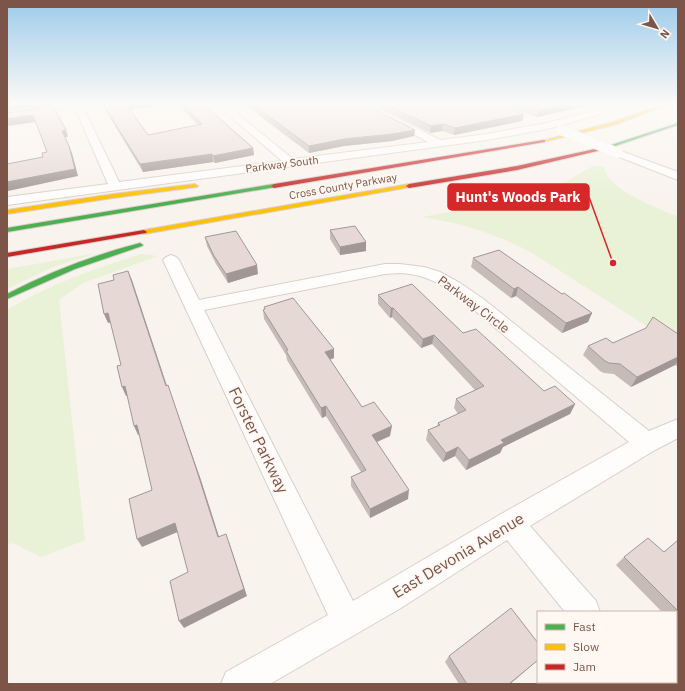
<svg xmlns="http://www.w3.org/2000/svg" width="685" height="691" viewBox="0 0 685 691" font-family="'IBM Plex Sans',sans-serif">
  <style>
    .green { fill: #e9f1d7 }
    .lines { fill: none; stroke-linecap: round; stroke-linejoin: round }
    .street-casing { stroke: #d9cfca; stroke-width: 2 }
    .fast-casing { stroke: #dbcfca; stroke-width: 2 }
    .slow-casing { stroke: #dbcfca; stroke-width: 2 }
    .jam-casing { stroke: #dbcfca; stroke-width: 2 }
    .street { fill: #fefdfc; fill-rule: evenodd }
    .fast { fill: #4caf50; fill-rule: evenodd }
    .slow { fill: #ffc107; fill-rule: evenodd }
    .jam { fill: #c62828; fill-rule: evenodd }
    .street-bridge-casing { stroke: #d9cfca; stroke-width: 10; stroke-linecap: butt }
    .street-bridge { stroke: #fefdfc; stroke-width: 10 }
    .wall { fill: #c6bbb7 }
    .shaded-wall { fill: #a19895 }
    .building { fill: #e6d9d5; stroke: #a19895 }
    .labels { text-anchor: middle; stroke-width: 3.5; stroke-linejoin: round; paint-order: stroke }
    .far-street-label { font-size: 11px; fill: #7d5448; stroke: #fff8f2 }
    .street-label { font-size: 13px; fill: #7d5448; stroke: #fff8f2 }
    .near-street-label { font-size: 16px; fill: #7d5448; stroke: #fff8f2 }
    .leader { fill: none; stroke: #d62828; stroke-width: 1.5 }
    .callout-dot { fill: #d62828; stroke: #fff8f2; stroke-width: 1.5 }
    .callout { fill: #d62828; stroke: #d62828; stroke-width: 1.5 }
    .callout-label { font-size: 14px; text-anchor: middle; font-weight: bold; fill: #fff }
  </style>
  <rect width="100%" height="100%" fill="#f9f3ee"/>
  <path class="green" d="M593 166 604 167C609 192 657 207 678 217V346L532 253C497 234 462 223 422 217L541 196Z
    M97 253 51 268 7 289V269Z
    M141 254 158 256 83 283 59 300 85 540 41 557 13 543 7 545V310C49 284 94 269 141 254Z"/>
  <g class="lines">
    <g class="street-casing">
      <path id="street" d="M71 104H91L90 106 83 107 119 182 282 161 216 104H225L293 159 428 142 360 106 359 104H369L440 140 487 134 546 123 619 104H631L630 106 547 129 487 140 7 205V197L108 184 75 108 7 118V112Z
        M618 150 678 172V180L614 155 613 153Z
        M171 255 176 257 179 260 199 300 385 264H400L424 267 440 272 460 283 482 298 649 431 678 419V438L655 450 530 526 596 601 600 612H565L507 540 401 608 270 684H221L226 672 328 615 163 260 166 257ZM400 273C424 274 440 283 459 297L629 442 501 514 353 601 204 310 385 274Z
        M628 682H663L664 684H629Z"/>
    </g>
    <g class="fast-casing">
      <path id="fast" d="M678 123V125L606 149 602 148Z
        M274 184 276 185V187L7 232V228Z
        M140 243 143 245 142 246 75 269 7 299V294C49 272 94 255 140 243Z"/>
    </g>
    <g class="slow-casing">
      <path id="slow" d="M665 104H670L614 125 543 142 541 141 610 123Z
        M195 184 198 186 197 187 113 198 7 214V210L113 194Z
        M409 184 411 185V187L144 234 141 232 144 230Z"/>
    </g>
    <g class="jam-casing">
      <path id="jam" d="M543 140H545V142L274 188 271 186 274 184Z
        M604 147 606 148V149L517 170 409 188 406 186 409 184 517 166Z
        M144 230 147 232 146 233 7 257V253Z"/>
    </g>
    <use href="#street" class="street"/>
    <use href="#fast" class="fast"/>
    <use href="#slow" class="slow"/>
    <use href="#jam" class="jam"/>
    <g class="street-bridge-casing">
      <path id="street-bridge" d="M561 130 618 153"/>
    </g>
    <use href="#street-bridge" class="street-bridge"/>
  </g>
  <path class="wall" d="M102 104H172L130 110 148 135 198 125 179 106V104H203L253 148 254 155 215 163 213 162 143 172 104 108Z
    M244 104H364L415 130 414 136 392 141 344 146 309 153Z
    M372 104H495L524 114 522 121 454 135 442 131 430 133Z
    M501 104H594L537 117Z
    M330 230 366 242V251L340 255 330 239Z
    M205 237 258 274 228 283 216 264 207 246Z
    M473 258 562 294 592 313 588 322 562 333 516 296 511 298 471 267Z
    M378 295 463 333 544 391 575 404 570 414 503 447 500 453 466 470 455 456 443 462 426 440 428 430 437 426 438 423 458 414 454 408 456 399 475 390 432 344 421 348 392 317 390 318 378 304Z
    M264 307 334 358 330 360 362 407 390 436 377 442 408 499 370 518 351 486V477L361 472 326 416 322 418 287 360 286 355 264 319 263 310 264 309Z
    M678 334V367L675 365 631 387 614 374 604 373 600 371 583 355 588 346Z
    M678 540V628L676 626V612H662L616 565 624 557 664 552Z
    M449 656 538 660 510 684H459L445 662Z"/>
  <path class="shaded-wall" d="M7 104H51L52 105 7 110Z
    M126 104H172L128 110Z
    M569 104H594L537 117 539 111Z
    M524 114 522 121 454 135 455 128Z
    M33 115 36 122 7 126V119Z
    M443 124 442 131 430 133 431 126Z
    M66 130 68 137H65L62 131Z
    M415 130 414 136 392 141 344 146 309 153V146L344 139Z
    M69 146 72 153 78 176 8 191 7 182Z
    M253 148 254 155 215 163 213 156Z
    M212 154 213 162 143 172 140 164Z
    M366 242V251L340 255V247Z
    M257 265 258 274 228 283 226 274Z
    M128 271 132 280 170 395 166 386Z
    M518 287 516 296 511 298 514 289Z
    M391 308H393L392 317 390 318Z
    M108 313 112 322 108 323 104 314Z
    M592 313 588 322 562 333 566 323Z
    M434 335 432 344 421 348 423 339Z
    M334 349V358L325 361V352Z
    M678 357V361L675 365 631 387 637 377Z
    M125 386 129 395 126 396 122 387Z
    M171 394 201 480 222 546 218 537Z
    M575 404 570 414 503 447 500 453 466 470 469 460 501 440Z
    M326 406V416L322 418 321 408Z
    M137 425 141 434 138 435 134 426Z
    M392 426 390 436 372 444V435Z
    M458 447 455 456 443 462 446 453Z
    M409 490 408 499 370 518V509Z
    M175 523 180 531 142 547 137 539Z
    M229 542 247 596 184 628 179 621Z
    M538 660 510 684H509Z"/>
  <path class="building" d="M103 104H129H126L148 135 202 124 182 104H203L253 148 213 156 212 154 140 164Z
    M252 104H364L415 130 392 134 344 139 309 146Z
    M384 104H495L524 114 455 128 443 124 431 126Z
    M520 104H569L539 111Z
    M53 106 66 130 62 131 69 146 75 169 7 182V164L43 157 42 153 47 152 33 115 7 119V113Z
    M355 226 366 242 340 247 330 230Z
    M236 231 257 265 226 274 214 256 205 237Z
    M499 250 562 294 564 293 592 313 566 323 518 287 514 289 473 258Z
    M128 271 166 386 168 385 197 471 218 537 226 534 244 589 179 621 170 581 188 572 175 523 137 539 129 499 152 490 137 425 134 426 125 386 122 387 117 366 121 365 108 313 104 314 98 284 114 280 113 275Z
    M412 284 463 333 476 329 544 391 555 386 575 404 501 440 504 443 469 460 458 447 446 453 428 430 440 425 438 423 466 410 456 399 484 386 434 335 423 339 393 308H391L378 295Z
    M293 298 334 349 325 352 362 407 374 402 392 426 372 435 409 490 370 509 351 477 366 470 326 406 321 408 286 351 288 350 263 310 265 309 264 307Z
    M653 317 678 334V357L637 377 620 364 609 363 605 361 588 346 606 338 613 343 646 328Z
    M648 538 664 552 678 540V611L624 557Z
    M511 608 538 643V660L509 684H467L449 656Z"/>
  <linearGradient id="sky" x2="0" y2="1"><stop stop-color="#9dcbea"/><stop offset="0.52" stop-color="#fcfaf7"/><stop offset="1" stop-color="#fcfaf7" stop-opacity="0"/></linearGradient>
  <rect width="685" height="200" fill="url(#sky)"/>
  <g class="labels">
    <g class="far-street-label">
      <text transform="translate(282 164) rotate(-7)" y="4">Parkway South</text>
      <text transform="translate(343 186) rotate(-10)" y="4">Cross County Parkway</text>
    </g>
    <g class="street-label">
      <text transform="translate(474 304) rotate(37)" y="5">Parkway Circle</text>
    </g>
    <g class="near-street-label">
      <text transform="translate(259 440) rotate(64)" y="6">Forster Parkway</text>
      <text transform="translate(458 555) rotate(-31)" y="6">East Devonia Avenue</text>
    </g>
  </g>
  <path class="leader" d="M613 263L589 197"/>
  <circle class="callout-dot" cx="613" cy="263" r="4"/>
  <rect class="callout" x="448" y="184" width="141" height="26" rx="4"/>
  <g class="callout-label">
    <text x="518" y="202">Hunt's Woods Park</text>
  </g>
  <rect width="685" height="691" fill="none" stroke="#7d5448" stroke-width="16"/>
  <rect x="537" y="611" width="140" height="72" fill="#fff8f2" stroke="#cbb6ae"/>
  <rect x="545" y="624" width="20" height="6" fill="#4caf50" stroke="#cbb6ae"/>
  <text x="573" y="631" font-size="12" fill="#7d5448">Fast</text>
  <rect x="545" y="644" width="20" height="6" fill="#ffc107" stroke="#cbb6ae"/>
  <text x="573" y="651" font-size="12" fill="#7d5448">Slow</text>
  <rect x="545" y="664" width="20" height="6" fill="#c62828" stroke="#cbb6ae"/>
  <text x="573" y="671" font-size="12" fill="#7d5448">Jam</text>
  <g transform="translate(657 28) rotate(128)" stroke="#fff8f2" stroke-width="3" paint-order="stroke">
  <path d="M0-3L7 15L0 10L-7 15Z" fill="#7d5448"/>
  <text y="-6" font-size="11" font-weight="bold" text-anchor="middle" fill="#7d5448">N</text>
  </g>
</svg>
